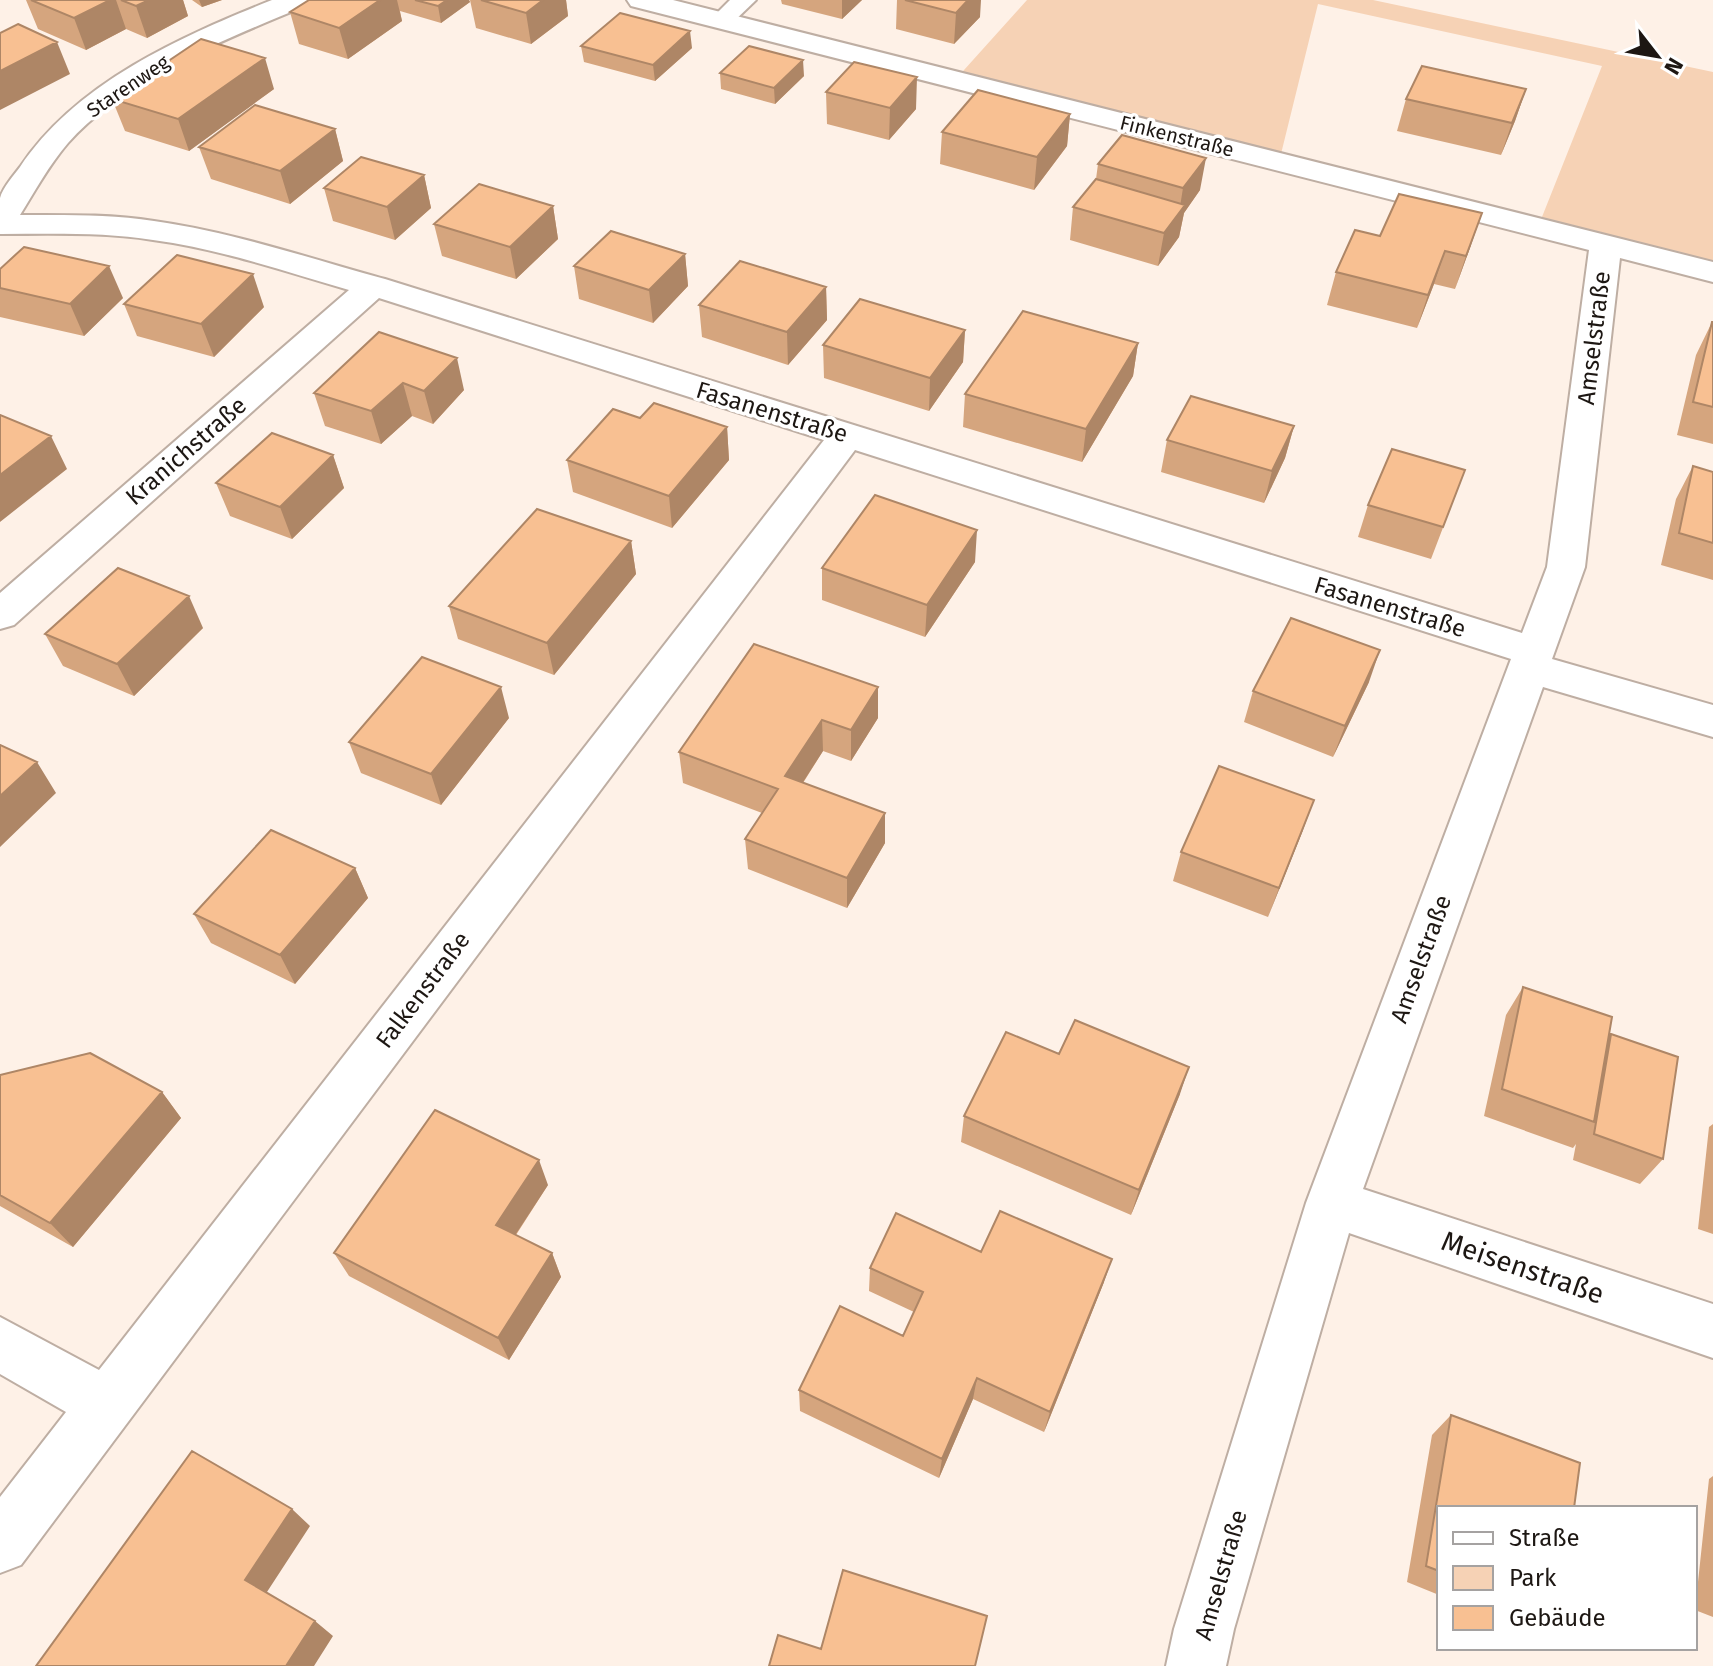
<svg xmlns="http://www.w3.org/2000/svg" width="1713" height="1666" viewBox="0 0 1713 1666" font-family="'Fira Sans',sans-serif">
  <style>
    .green { fill: #f6d2b5 }
    .lines { fill: none; stroke-linecap: round; stroke-linejoin: round }
    .service-casing { stroke: #beaea3; stroke-width: 4 }
    .minor-casing { stroke: #beaea3; stroke-width: 4 }
    .service { fill: #fff; fill-rule: evenodd }
    .minor { fill: #fff; fill-rule: evenodd }
    .wall { fill: #d5a57e }
    .shaded-wall { fill: #ae8666 }
    .building { fill: #f8c092; stroke: #ae8666; stroke-width: 2 }
    .labels { text-anchor: middle; stroke-width: 7; stroke-linejoin: round; paint-order: stroke }
    .far-street-label { font-size: 20px; fill: #1d1713; stroke: #fff }
    .street-label { font-size: 24px; fill: #1d1713; stroke: #fff }
    .near-street-label { font-size: 28px; fill: #1d1713; stroke: #fff }
  </style>
  <rect width="100%" height="100%" fill="#fef1e7"/>
  <path class="green" d="M1027 0H1373L1713 72V272L1538 227 1602 66 1318 4 1279 162 955 80Z"/>
  <g class="lines">
    <g class="service-casing">
      <path id="service" d="M730 0H756L730 25H714L710 20Z"/>
    </g>
    <g class="minor-casing">
      <path id="minor" d="M272 0H310L306 6C227 38 125 79 68 143 49 165 35 191 20 215 65 215 110 214 154 221 233 232 308 258 385 279L1522 633 1547 567 1589 250 631 6 627 0H673L1713 262V282L1620 258 1585 567 1552 659 1713 705V737L1543 687 1363 1189 1713 1304V1358L1349 1233 1234 1629 1226 1666H1166L1174 1629 1306 1203 1511 659 855 450 21 1565 0 1573V1497L66 1412 0 1374V1317L99 1370 824 440 379 298 14 625 0 629V593L349 290C284 271 220 249 153 240 103 232 51 234 0 234 0 224 0 208 0 198 3 187 14 175 20 167 77 82 180 37 272 0Z"/>
    </g>
    <use href="#service" class="service"/>
    <use href="#minor" class="minor"/>
  </g>
  <path class="wall" d="M26 0H183L188 16 147 38 126 29 86 50 38 29Z
    M192 0H222L202 7Z
    M309 0H469L470 2 441 23 400 11 402 21 348 59 299 44 290 12Z
    M470 0H566L568 16 531 44 476 28Z
    M781 0H862L842 19 782 4Z
    M897 0H968L980 17 954 44 896 29Z
    M581 46 692 48 655 81 584 62Z
    M720 73 804 76 775 104 721 89Z
    M274 89 189 151 125 131 112 99Z
    M1526 89 1515 121 1501 155 1397 131 1406 99Z
    M826 92 916 109 889 140 827 124Z
    M1070 114 1067 146 1034 190 940 164 942 132Z
    M335 129 343 161 290 204 211 179 199 147Z
    M1098 164 1200 190 1184 213 1179 237 1158 266 1070 240 1073 207 1096 179Z
    M424 175 431 208 395 240 333 221 324 188Z
    M553 206 558 239 516 279 442 256 434 224Z
    M1471 245 1455 289 1434 284 1417 328 1327 305 1336 272Z
    M685 254 688 286 653 323 579 299 574 266Z
    M0 269 123 298 84 336 0 317Z
    M826 287 827 320 788 365 702 337 699 305Z
    M124 304 264 307 214 357 137 336Z
    M1712 322H1713V444L1677 435 1696 355Z
    M965 330 963 362 929 411 824 378 823 345Z
    M379 332 464 390 433 424 412 416 381 444 325 426 314 393Z
    M1138 343 1133 376 1082 462 963 427 965 394Z
    M640 418 727 427 729 460 672 528 573 492 567 460Z
    M1294 426 1285 458 1264 503 1161 472 1167 440Z
    M333 455 344 488 292 539 230 516 216 483Z
    M1693 466 1713 472V580L1661 565 1676 499Z
    M1465 470 1431 559 1358 537 1368 505Z
    M631 541 636 574 554 675 458 639 449 606Z
    M975 562 925 637 822 600V568Z
    M203 628 134 696 63 666 45 634Z
    M1369 682 1333 757 1244 722 1253 691Z
    M878 687V718L851 761 823 751 803 783 885 813V843L847 908 748 869 745 839 762 813 683 783 679 752Z
    M509 718 441 805 361 773 349 742Z
    M1303 830 1268 917 1173 881 1181 852Z
    M355 868 368 898 295 984 211 943 194 914Z
    M1523 987 1608 1038 1611 1034 1663 1159 1640 1184 1573 1160 1576 1144 1573 1148 1484 1116 1506 1015Z
    M1059 1054 1180 1094 1131 1215 961 1142 964 1116Z
    M0 1075 162 1092 181 1118 73 1247 0 1206Z
    M1713 1124V1234L1698 1229 1709 1127Z
    M548 1185 516 1235 552 1253 561 1277 509 1360 349 1276 334 1253Z
    M981 1252 1104 1282 1044 1432 973 1399 939 1478 800 1411 799 1390 903 1336 914 1312 869 1291 870 1268Z
    M1451 1415 1439 1508V1595L1407 1582 1432 1435Z
    M1713 1476V1617L1695 1610 1709 1479Z"/>
  <path class="shaded-wall" d="M110 0H116L126 29 86 50 74 18Z
    M149 0H183L188 16 147 38 136 6Z
    M199 0H222L202 7Z
    M380 0H397L402 21 348 59 339 28Z
    M447 0H469L470 2 441 23 438 6Z
    M543 0H566L568 16 531 44 526 13Z
    M842 0H862L842 19Z
    M968 0H981L980 17 954 44 956 13Z
    M690 31 692 48 655 81 653 65Z
    M57 42 70 74 0 110V71Z
    M265 58 274 89 189 151 178 119Z
    M803 60 804 76 775 104 774 88Z
    M917 77 916 109 889 140 890 108Z
    M1526 89 1515 121 1501 155 1512 123Z
    M1070 114 1067 146 1034 190 1037 157Z
    M335 129 343 161 290 204 280 171Z
    M1206 158 1200 190 1184 213 1179 237 1158 266 1164 233 1179 213 1183 188Z
    M424 175 431 208 395 240 387 207Z
    M553 206 558 239 516 279 510 247Z
    M1482 213 1471 245 1455 289 1466 256Z
    M1445 251 1434 284 1417 328 1428 295Z
    M685 254 688 286 653 323 649 290Z
    M109 266 123 298 84 336 70 304Z
    M253 274 264 307 214 357 201 324Z
    M826 287 827 320 788 365 787 332Z
    M965 330 963 362 929 411 930 378Z
    M1138 343 1133 376 1082 462 1086 429Z
    M457 358 464 390 433 424 424 391Z
    M403 383 412 416 381 444 371 411Z
    M1294 426 1285 458 1264 503 1272 471Z
    M727 427 729 460 672 528 669 496Z
    M51 436 67 469 0 522V475Z
    M333 455 344 488 292 539 280 507Z
    M977 530 975 562 925 637 927 605Z
    M631 541 636 574 554 675 547 643Z
    M189 596 203 628 134 696 117 664Z
    M1380 650 1369 682 1333 757 1345 726Z
    M501 687 509 718 441 805 431 774Z
    M878 687V718L851 761V730Z
    M822 720 823 751 787 807 785 776Z
    M37 762 56 793 0 847V796Z
    M1314 800 1303 830 1268 917 1279 888Z
    M885 813V843L847 908V878Z
    M355 868 368 898 295 984 280 955Z
    M1189 1067 1180 1094 1131 1215 1139 1190Z
    M162 1092 181 1118 73 1247 50 1223Z
    M539 1160 548 1185 506 1249 496 1225Z
    M552 1253 561 1277 509 1360 498 1338Z
    M1112 1259 1104 1282 1044 1432 1050 1412Z
    M977 1378 973 1399 939 1478 942 1459Z
    M292 1509 310 1526 265 1595 245 1580Z
    M315 1621 333 1636 314 1666H286Z"/>
  <path class="building" d="M31 0H110L74 18Z
    M121 0H149L136 6Z
    M309 0H380L339 28 290 12Z
    M415 0H447L438 6Z
    M481 0H543L526 13Z
    M905 0H968L956 13Z
    M620 13 690 31 653 65 581 46Z
    M18 24 57 42 0 71V33Z
    M201 39 265 58 178 119 112 99Z
    M749 46 803 60 774 88 720 73Z
    M854 62 917 77 890 108 826 92Z
    M1422 66 1526 89 1512 123 1406 99Z
    M978 90 1070 114 1037 157 942 132Z
    M255 105 335 129 280 171 199 147Z
    M1122 135 1206 158 1183 188 1098 164Z
    M361 157 424 175 387 207 324 188Z
    M1096 179 1185 205 1164 233 1073 207Z
    M479 184 553 206 510 247 434 224Z
    M1399 194 1482 213 1466 256 1445 251 1428 295 1336 272 1355 230 1380 236Z
    M611 231 685 254 649 290 574 266Z
    M24 247 109 266 70 304 0 288V269Z
    M177 255 253 274 201 324 124 304Z
    M740 261 826 287 787 332 699 305Z
    M860 299 965 330 930 378 823 345Z
    M1023 311 1138 343 1086 429 965 394Z
    M1712 322H1713V407L1693 402Z
    M379 332 457 358 424 391 403 383 371 411 314 393Z
    M1191 396 1294 426 1272 471 1167 440Z
    M654 403 727 427 669 496 567 460 613 409 640 418Z
    M0 415 51 436 0 475Z
    M272 433 333 455 280 507 216 483Z
    M1392 449 1465 470 1443 527 1368 505Z
    M1693 466 1713 472V543L1679 533Z
    M875 495 977 530 927 605 822 568Z
    M537 509 631 541 547 643 449 606Z
    M118 568 189 596 117 664 45 634Z
    M1291 618 1380 650 1345 726 1253 691Z
    M754 644 878 687 851 730 822 720 785 776 885 813 847 878 745 839 778 789 679 752Z
    M422 657 501 687 431 774 349 742Z
    M0 745 37 762 0 796Z
    M1219 766 1314 800 1279 888 1181 852Z
    M271 830 355 868 280 955 194 914Z
    M1523 987 1612 1017 1594 1122 1502 1089Z
    M1075 1020 1189 1067 1139 1190 964 1116 1006 1032 1059 1054Z
    M1611 1034 1678 1057 1663 1159 1594 1134Z
    M90 1053 162 1092 50 1223 0 1195V1075Z
    M435 1110 539 1160 496 1225 552 1253 498 1338 334 1253Z
    M1000 1211 1112 1259 1050 1412 977 1378 942 1459 799 1390 840 1306 903 1336 923 1292 870 1268 896 1213 981 1252Z
    M1451 1415 1580 1463 1574 1508H1439V1571L1426 1566Z
    M192 1451 292 1509 245 1580 315 1621 286 1666H36Z
    M843 1570 987 1616 975 1666H769L778 1635 821 1649Z"/>
  <g class="labels">
    <g class="far-street-label">
      <text transform="translate(128 86) rotate(-34)" y="7">Starenweg</text>
      <text transform="translate(1177 136) rotate(14)" y="7">Finkenstraße</text>
    </g>
    <g class="street-label">
      <text transform="translate(1594 338) rotate(-83)" y="8">Amselstraße</text>
      <text transform="translate(772 412) rotate(17)" y="8">Fasanenstraße</text>
      <text transform="translate(186 451) rotate(-41)" y="8">Kranichstraße</text>
      <text transform="translate(1390 607) rotate(17)" y="8">Fasanenstraße</text>
      <text transform="translate(1421 959) rotate(-70)" y="8">Amselstraße</text>
      <text transform="translate(423 990) rotate(-53)" y="8">Falkenstraße</text>
      <text transform="translate(1221 1575) rotate(-74)" y="8">Amselstraße</text>
    </g>
    <g class="near-street-label">
      <text transform="translate(1523 1267) rotate(19)" y="10">Meisenstraße</text>
    </g>
  </g>
  <rect x="1437" y="1506" width="260" height="144" fill="#ffffff" stroke="#a5a2a1" stroke-width="2"/>
  <rect x="1453" y="1532" width="40" height="12" fill="#ffffff" stroke="#a5a2a1" stroke-width="2"/>
  <text x="1509" y="1546" font-size="24" fill="#1d1713">Straße</text>
  <rect x="1453" y="1566" width="40" height="24" fill="#f6d2b5" stroke="#a5a2a1" stroke-width="2"/>
  <text x="1509" y="1586" font-size="24" fill="#1d1713">Park</text>
  <rect x="1453" y="1606" width="40" height="24" fill="#f8c092" stroke="#a5a2a1" stroke-width="2"/>
  <text x="1509" y="1626" font-size="24" fill="#1d1713">Gebäude</text>
  <g transform="translate(1657 56) rotate(121)" stroke="#ffffff" stroke-width="6" paint-order="stroke">
  <path d="M0-6L14 30L0 20L-14 30Z" fill="#1d1713"/>
  <text y="-12" font-size="22" font-weight="bold" text-anchor="middle" fill="#1d1713">N</text>
  </g>
</svg>
